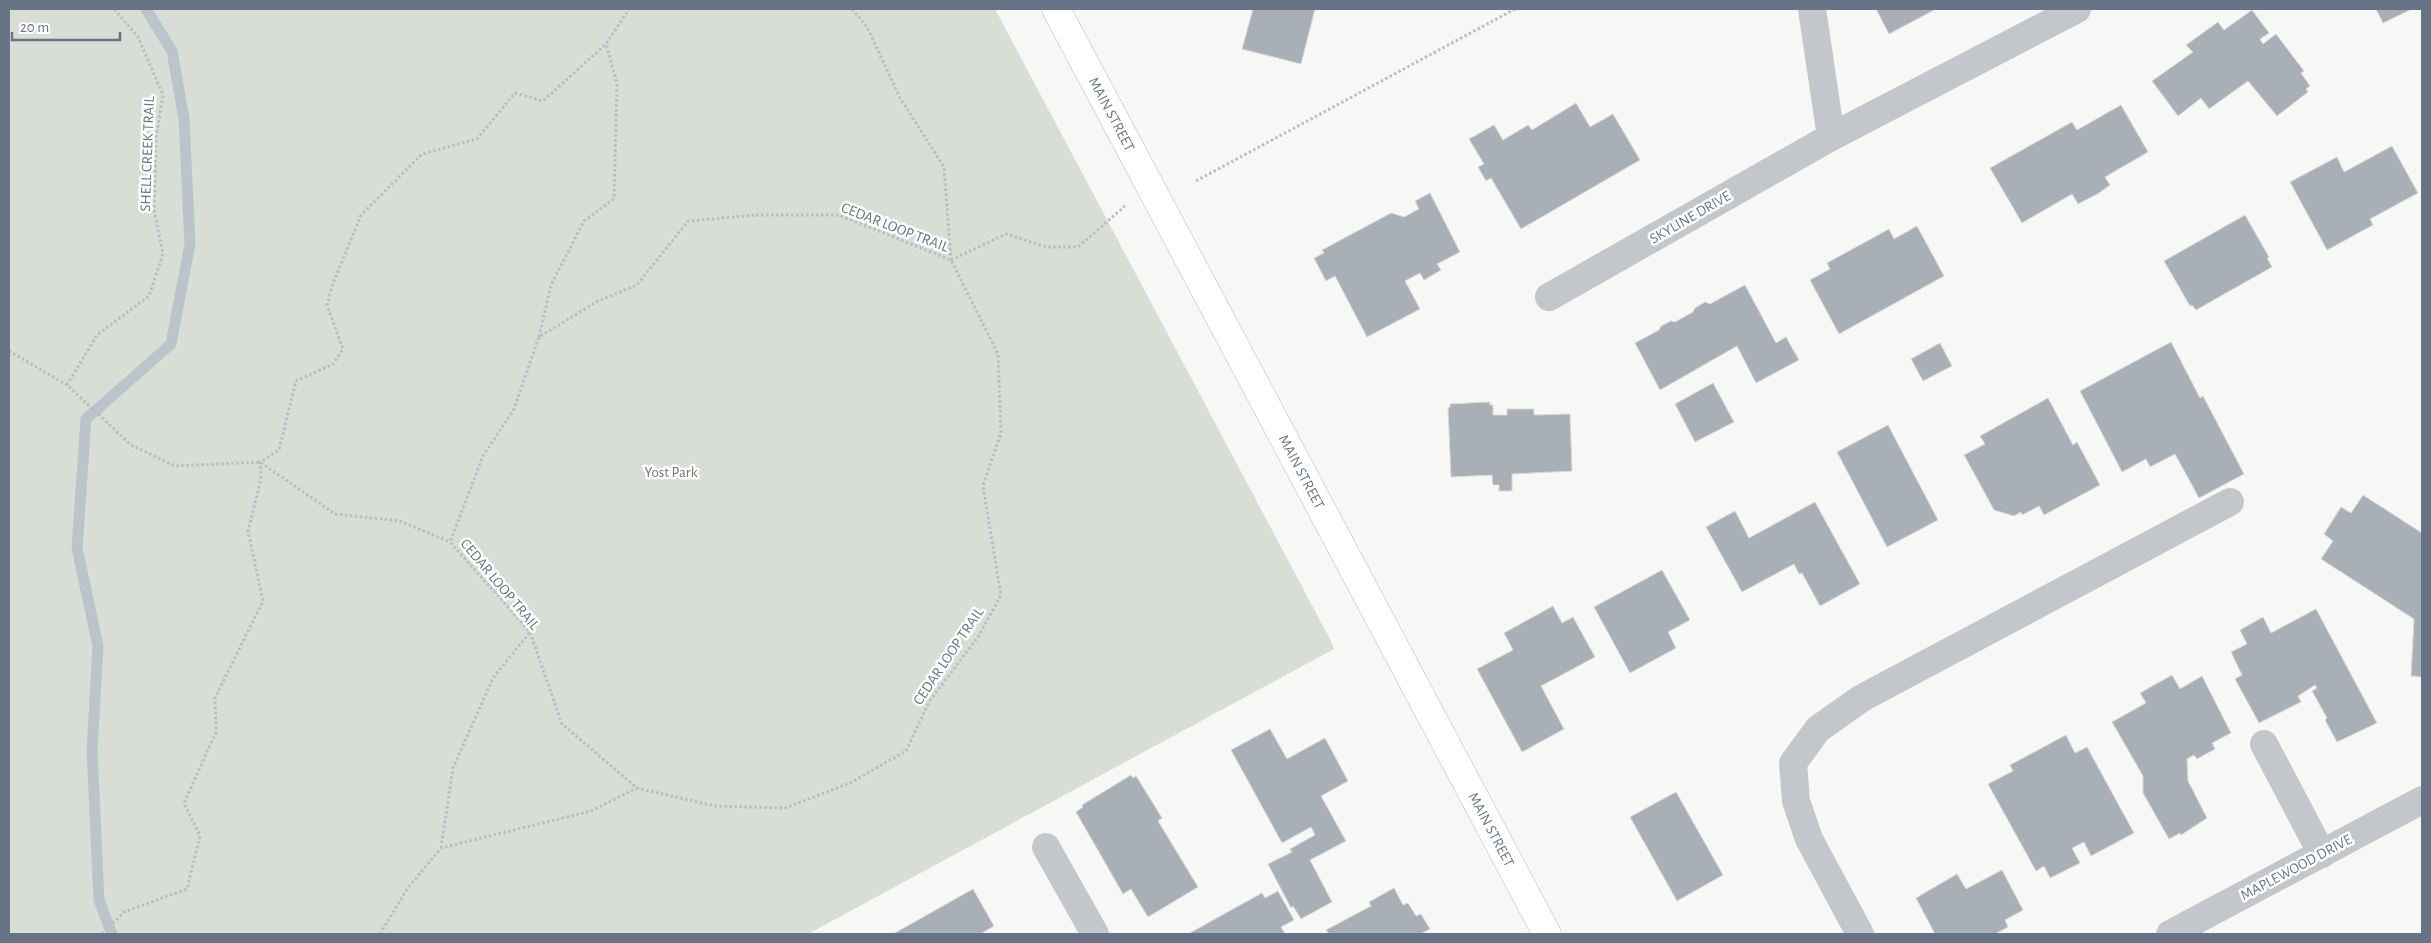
<svg xmlns="http://www.w3.org/2000/svg" width="2431" height="943" viewBox="0 0 2431 943" font-family="'Alegreya Sans',sans-serif">
  <style>
    .green { fill: #d8ded6 }
    .lines { fill: none; stroke-linecap: round; stroke-linejoin: round }
    .stream { stroke: #bbc4ca; stroke-width: 11 }
    .building { fill: #a9afb7; stroke: #d9d9d7 }
    .major-casing { stroke: #b6babe; stroke-width: 29 }
    .path { stroke: #bbbdc0; stroke-width: 3; stroke-dasharray: 2.5 2.5; stroke-linecap: butt }
    .minor { stroke: #c3c6ca; stroke-width: 28 }
    .major { stroke: #fff; stroke-width: 28 }
    .labels { text-anchor: middle; stroke-width: 5; stroke-linejoin: round; paint-order: stroke }
    .street-label { font-size: 15px; fill: #677485; stroke: #fff }
    .park-label { font-size: 15px; fill: #687c66; stroke: #fff }
  </style>
  <rect width="100%" height="100%" fill="#f7f8f5"/>
  <path class="green" d="M9 9H995L1331 641 1334 649 808 934H9Z"/>
  <g class="lines">
    <path class="stream" d="M112 934 99 900 92 751 98 646 77 548 86 419 171 344 190 244 184 119 172 51 146 9"/>
  </g>
  <path class="building" d="M1253 9H1315L1301 64 1242 49Z
    M1876 9H1936L1889 34Z
    M2376 9H2412L2383 23Z
    M2252 10 2269 33 2260 39 2263 44 2276 34 2304 71 2301 73 2310 86 2306 89 2308 92 2277 116 2248 81 2209 109 2201 98 2178 116 2152 81 2193 52 2186 45 2218 22 2224 30Z
    M1576 103 1590 127 1613 114 1640 160 1521 229 1491 178 1486 181 1478 167 1484 164 1469 139 1494 125 1503 140 1528 125 1532 130Z
    M2121 105 2148 152 2105 177 2110 185 2099 193 2078 204 2072 194 2022 223 1990 168 2072 122 2077 130Z
    M2392 146 2418 193 2370 219 2373 225 2327 250 2290 182 2337 157 2344 172Z
    M1430 193 1460 252 1437 264 1441 270 1424 280 1420 273 1405 281 1420 309 1367 337 1335 276 1326 281 1314 258 1324 253 1322 250 1391 213 1404 217 1419 209 1415 201Z
    M2245 215 2269 257 2267 258 2272 267 2196 310 2192 305 2190 306 2164 261Z
    M1917 226 1944 276 1839 334 1810 280 1830 269 1827 263 1889 229 1894 239Z
    M1745 285 1776 343 1786 337 1799 360 1756 383 1737 346 1660 390 1635 343 1659 330 1661 326 1671 321 1675 322 1693 312 1695 308 1705 302 1710 304Z
    M2171 342 2200 398 2203 396 2244 474 2199 498 2175 454 2150 467 2146 459 2122 472 2080 391Z
    M1940 343 1952 366 1923 381 1911 359Z
    M1713 383 1734 422 1695 442 1675 404Z
    M2048 398 2073 445 2077 442 2100 485 2044 515 2039 506 2022 515 2021 512 2014 516 1994 510 1964 455 1985 444 1980 436Z
    M1490 402V405H1493V415H1507V409H1534V415L1570 414 1572 471 1512 474V491H1499V485H1493L1492 475 1451 477 1448 408 1450 407V404Z
    M1888 425 1938 520 1887 547 1837 452Z
    M2363 495 2422 533V677L2411 676 2414 619 2321 559 2333 541 2324 534 2341 507 2351 513Z
    M1815 502 1860 584 1820 606 1802 573 1799 574 1794 564 1742 592 1706 527 1735 511 1749 538Z
    M1662 570 1690 620 1668 632 1676 648 1630 673 1594 607Z
    M1553 606 1562 623 1573 617 1595 657 1541 686 1564 729 1522 752 1477 669 1513 650 1504 633Z
    M2316 609 2377 723 2337 742 2325 720 2327 718 2312 691 2317 688 2315 685 2298 696 2301 702 2259 723 2235 679 2242 675 2231 652 2247 644 2240 630 2263 617 2271 633Z
    M2172 675 2180 689 2202 676 2231 733 2212 743 2215 749 2197 759 2194 755 2187 759 2188 781 2207 818 2181 835 2180 833 2169 839 2143 793V776L2112 722 2146 703 2140 693Z
    M1270 729 1287 759 1325 738 1348 781 1321 796 1346 841 1310 860 1332 902 1301 919 1293 906 1291 908 1268 864 1292 852 1290 849 1315 835 1311 827 1282 843 1231 750Z
    M2066 735 2075 753 2087 747 2134 833 2091 856 2084 842 2072 848 2080 863 2050 878 2044 866 2036 871 1988 784 2013 771 2010 765Z
    M1131 775 1133 778 1136 776 1162 818 1158 821 1198 887 1148 917 1131 889 1123 894 1076 812 1083 807 1082 805Z
    M1676 792 1723 875 1677 901 1630 817Z
    M2002 870 2023 910 2005 920 2008 927 1995 934H1935L1916 898 1957 874 1966 889Z
    M1394 888 1403 905 1408 903 1416 916 1421 914 1430 929 1420 934H1329L1326 930 1371 906 1369 902Z
    M973 889 994 926 980 934H893Z
    M1278 891 1294 920 1281 927 1285 934H1188L1262 893 1265 898Z"/>
  <g class="lines">
    <g class="major-casing">
      <g id="major">
        <path id="s1" d="M1056 9 1547 934"/>
      </g>
    </g>
    <path class="path" d="M852 9 867 27 900 98 944 167 951 260
      M1196 181 1515 9
      M756 215H839L951 260 998 354 1001 433 983 486 1001 595 978 637 929 702 906 751 850 783 785 808 715 806 637 788 562 724 530 632 450 542 483 456 514 409 539 337 598 301 637 285 688 221Z
      M951 260 1006 234 1047 247H1078L1125 206
      M539 337 551 285 584 221 614 199 617 84 606 44
      M9 351 67 385 131 445 175 466 260 462 335 514 400 521 450 542
      M67 385 97 335 149 296 163 254 154 210 156 139 163 95 138 37 114 9
      M441 848 453 768 493 678 530 632
      M102 934 124 912 187 889 200 836 184 803 216 732 215 698 263 601 248 531 261 479 260 462 279 450 296 381 333 364 343 349 327 305 332 286 361 215 422 154 477 139 515 93 543 101 606 44 629 9
      M380 934 407 889 441 848 591 811 637 788"/>
    <path class="minor" d="M1812 9 1831 137
      M1549 297 1831 137 2077 9
      M2264 744 2322 854
      M1046 847 1095 934
      M1860 934 1809 839 1796 801 1793 763 1818 729 1862 698 2230 502
      M2170 934 2422 800"/>
    <use href="#major" class="major"/>
  </g>
  <g class="labels">
    <g class="street-label">
      <text dy="5" stroke="none"><textPath href="#s1" startOffset="119">MAIN STREET</textPath></text>
      <text transform="translate(147 154) rotate(-88)" y="5">SHELL CREEK TRAIL</text>
      <text transform="translate(1690 217) rotate(-30)" y="5">SKYLINE DRIVE</text>
      <text transform="translate(895 227) rotate(21)" y="5">CEDAR LOOP TRAIL</text>
      <text dy="5" stroke="none"><textPath href="#s1" startOffset="524">MAIN STREET</textPath></text>
      <text transform="translate(500 584) rotate(50)" y="5">CEDAR LOOP TRAIL</text>
      <text transform="translate(948 656) rotate(-56)" y="5">CEDAR LOOP TRAIL</text>
      <text dy="5" stroke="none"><textPath href="#s1" startOffset="929">MAIN STREET</textPath></text>
      <text transform="translate(2296 867) rotate(-28)" y="5">MAPLEWOOD DRIVE</text>
    </g>
    <g class="park-label">
      <text x="671" y="477">Yost Park</text>
    </g>
  </g>
  <rect width="2431" height="943" fill="none" stroke="#677485" stroke-width="20"/>
  <path d="M12 32v8h108v-8" fill="none" stroke="#677485" stroke-width="2.5"/>
  <text x="20" y="32" font-size="15" fill="#677485" stroke="#ffffff" stroke-width="4" paint-order="stroke">20 m</text>
</svg>
